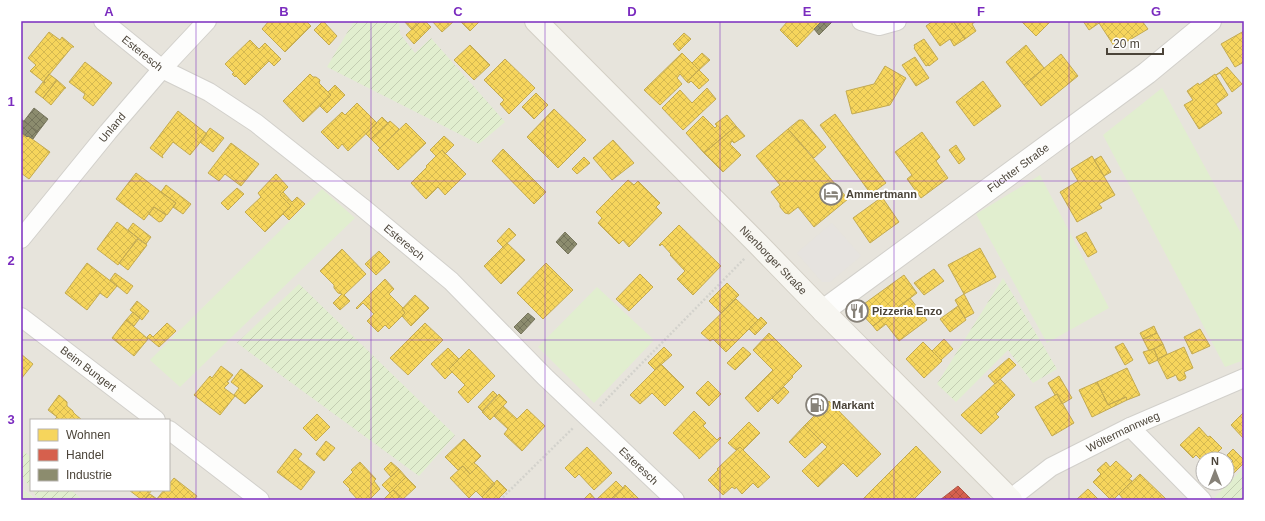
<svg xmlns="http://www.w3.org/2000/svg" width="1265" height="521" viewBox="0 0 1265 521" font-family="Arial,sans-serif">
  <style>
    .residential { fill: #e7e4dc; fill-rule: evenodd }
    .green { fill: #e1eecf }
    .garden { fill: url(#garden-furrows) }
    .parking { fill: #e6e3df }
    .homes { fill: url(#homes-cross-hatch); stroke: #c3aa52 }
    .shops { fill: url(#shops-cross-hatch); stroke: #ac5847 }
    .industry { fill: url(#industry-cross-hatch); stroke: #78765e }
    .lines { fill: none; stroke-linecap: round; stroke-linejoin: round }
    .minor-casing { stroke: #d2d0cb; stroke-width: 20 }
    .tertiary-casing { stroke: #d2d0cb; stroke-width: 24 }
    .secondary-casing { stroke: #d3cfc5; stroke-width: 24 }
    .path { stroke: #d3d2cc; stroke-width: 2.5; stroke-dasharray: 2 2; stroke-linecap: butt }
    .minor { stroke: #fdfdfc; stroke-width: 18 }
    .tertiary { stroke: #fdfdfc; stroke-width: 22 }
    .secondary { stroke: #f7f6f1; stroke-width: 22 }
    .grid { fill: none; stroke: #7b2cbf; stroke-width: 1; stroke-opacity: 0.55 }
    .labels { text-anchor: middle; stroke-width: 4; stroke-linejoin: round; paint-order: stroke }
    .street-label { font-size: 11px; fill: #4b4439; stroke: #fff }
    .poi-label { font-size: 11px; font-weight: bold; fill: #4b4439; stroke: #fff; text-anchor: start }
    .neatline { fill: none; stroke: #7b2cbf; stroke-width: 1.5 }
    .grid-label { font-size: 13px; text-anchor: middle; font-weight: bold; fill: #7b2cbf }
  </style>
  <defs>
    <pattern id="garden-furrows" width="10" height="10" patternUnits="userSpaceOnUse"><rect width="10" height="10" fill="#e1eecf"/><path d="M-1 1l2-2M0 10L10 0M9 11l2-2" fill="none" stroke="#c3cdb2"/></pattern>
    <pattern id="homes-cross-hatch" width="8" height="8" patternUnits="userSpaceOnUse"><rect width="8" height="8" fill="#f6d55c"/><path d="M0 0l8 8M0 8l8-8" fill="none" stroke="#d4b851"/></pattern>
    <pattern id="shops-cross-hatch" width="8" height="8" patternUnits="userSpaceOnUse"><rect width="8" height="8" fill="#d6604d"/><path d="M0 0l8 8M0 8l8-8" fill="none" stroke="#b05141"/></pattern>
    <pattern id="industry-cross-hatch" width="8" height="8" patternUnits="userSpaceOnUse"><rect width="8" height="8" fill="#8c8c6e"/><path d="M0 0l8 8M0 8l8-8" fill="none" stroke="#74745b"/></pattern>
  </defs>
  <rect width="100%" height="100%" fill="#f4f2ee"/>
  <path class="residential" d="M21 21H1244V500H35L31 495 21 488ZM31 420H169V490H31ZM1203 459H1227V483H1203Z"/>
  <path class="green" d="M1162 88 1244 239V360L1225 367 1103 135Z
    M1040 175 1109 308 1047 343 976 214Z
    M322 189 355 218 180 387 150 360Z
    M597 287 654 340 594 403 538 347Z
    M21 488 31 495 35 500H21Z"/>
  <path class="garden" d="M354 21H399L400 34 415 53 431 38 505 122 479 144 327 67Z
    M1003 278 1057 369 1033 383 1008 350 956 402 937 384Z
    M299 284 455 435 419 476 237 343Z
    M23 451 31 457V489L21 475V454Z
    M1244 467V500H1214L1213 499Z
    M32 490H71L83 500H39Z"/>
  <path class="parking" d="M832 223 861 256 830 282H822L797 253Z"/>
  <path class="homes" d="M269 21H306L311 26 285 52 262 29Z
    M323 21 337 36 329 45 314 30Z
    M404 21H421L412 30Z
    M421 21H425L431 27 414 44 406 35Z
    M432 21H454L442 32Z
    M460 21H480L470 31Z
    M788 21H822L797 47 780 30Z
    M933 21H953L965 39 954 46 950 39 940 46 926 26Z
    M953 21H976L972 24 976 31 965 39Z
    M1021 21H1051L1036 36Z
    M1083 21H1102L1089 30Z
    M1102 21H1142L1148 29 1126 42V43L1116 49 1099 23Z
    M1244 31V62L1235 67 1221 44Z
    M49 32 60 40 62 37 74 47H72L44 81 45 82V83L30 71 36 65 28 58Z
    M684 33 691 39 679 51 673 44Z
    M924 39 938 59 929 66 928 65 926 66 914 48 915 47 914 45Z
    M250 40 259 49 265 43 281 59 274 66 269 61 245 85 236 76 235 77 232 74 234 73 225 64Z
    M470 45 490 65 474 80 454 60Z
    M1026 45 1044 68 1024 85 1006 62Z
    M682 53 699 70 687 82 680 74 677 78 682 84 660 105 644 90Z
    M702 53 710 60 699 70 692 63Z
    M1061 54 1078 76 1041 106 1024 85Z
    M915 57 929 78 916 86 902 65Z
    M505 59 535 88 509 114 500 104 504 100 484 80Z
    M85 62 112 83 93 106 83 98 85 94 69 82Z
    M885 66 906 78 890 105 852 114 846 91 874 84Z
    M1227 67 1242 84 1232 92 1220 73 1216 75Z
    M699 70 709 80 699 89 691 81 689 83 687 82Z
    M49 74 57 80 43 98 35 92 43 82 45 83V82L44 81Z
    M310 74 313 77H316L320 80 319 83 331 95 303 122 283 101Z
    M1215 74 1228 95 1216 104 1222 113 1199 129 1184 105 1193 100 1187 91 1198 83 1199 85Z
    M57 80 66 88H65L51 105 43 98Z
    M983 81 1001 106 974 126 956 102Z
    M335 85 345 95 327 113 320 106 331 95 328 92Z
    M707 88 716 99 683 130 662 108 680 90 692 103Z
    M536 93 548 105 534 119 522 107Z
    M357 103 377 123 348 151 342 144 338 149 321 132 342 112 345 115Z
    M554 109 586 140 558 168 527 137Z
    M178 111 207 134 190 155 173 142 162 156 163 158 150 148Z
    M835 114 886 183 871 194 820 125Z
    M727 115 736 126 704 153 686 133 703 116 715 128 717 126 715 124Z
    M382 117 388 123 371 139 366 134Z
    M799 120H803L826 147 814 158 788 129Z
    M390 121 399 129 380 148 371 139Z
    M406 123 426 143 398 170 378 150Z
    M736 126 745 136 734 143 732 141 730 144 741 155 723 172 704 153Z
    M210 128 224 138 213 152 200 142Z
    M788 129 848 199 814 227 798 207 789 214 785 213 780 207V204L771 192 780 185 756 156Z
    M21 132 27 137 28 136 50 152 29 179 21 173Z
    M922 132 940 157 936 161 948 178 921 198 907 179 912 175 895 152Z
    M444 136 454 145 445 154 442 150 436 156 430 150Z
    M613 140 634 163 612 180 593 158Z
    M231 143 259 164 241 186 225 174 219 181 208 173Z
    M956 145 965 159 959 164 949 150Z
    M503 149 546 192 534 204 492 161Z
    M442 150 466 174 445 195 438 187 426 199 411 183 427 167 426 166Z
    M1092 156 1115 195 1099 204 1102 208 1077 222 1060 192 1078 181 1071 169Z
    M1101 156 1111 172 1104 176 1094 160Z
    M584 157 590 163 577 174 572 169Z
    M136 173 176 203 167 215 154 207 144 220 116 199Z
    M276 174 288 187 280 195 291 206 265 232 245 212 261 197 258 193Z
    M628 180 634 185 638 181 660 203 656 207 662 213 629 247 623 240 619 244 598 223 602 218 596 212Z
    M166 185 191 204 183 214 173 207 176 203 161 192Z
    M237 188 244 194 228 210 221 203Z
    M283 192 292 202 297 197 305 204 289 220 283 214 291 206 280 195Z
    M882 197 899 222 870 243 853 218Z
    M154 207 166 215 162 221 159 222 149 214Z
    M117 222 138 238 118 265 97 249Z
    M133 223 151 237 146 244 128 230Z
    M679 225 721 266 693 295 677 279 685 271 670 255 671 254 662 244 660 246 659 245Z
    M509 228 516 235 503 247 497 241Z
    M1086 232 1097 252 1088 257 1076 237Z
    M138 239 147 245 128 270 119 263Z
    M507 243 525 260 501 284 484 266Z
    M980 248 996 277 964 294 948 265Z
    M342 249 366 274 344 295 350 301 340 310 333 303 342 294 338 293 334 288V285L320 271Z
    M379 251 390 262 376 275 365 264Z
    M87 263 117 286 107 298 100 293 87 310 65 293Z
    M546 263 573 290 543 319 517 293Z
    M934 269 944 281 924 295 914 283Z
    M115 273 133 286 127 294 110 280Z
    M640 274 653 287 629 311 616 299Z
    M904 275 917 293 873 326 857 309Z
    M385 279 394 289 389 294 403 308 402 309 405 313 389 329 385 325 378 332 367 321 374 314 363 303 357 309 356 308Z
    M727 283 739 295 721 313 709 301Z
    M964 294 974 313 965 318 955 300Z
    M415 295 429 308 411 326 402 316 405 313 402 309Z
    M910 298 927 320 899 341 886 324 877 331 873 326Z
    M736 299 758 320 726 352 713 339 710 341 701 333Z
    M137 301 149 311 142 320 130 310Z
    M958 306 966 320 950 332 940 319Z
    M133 312 140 318 134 326 126 320Z
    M761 317 767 323 755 335 749 329Z
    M126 320 148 339 134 356 112 338Z
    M167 323 176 331 159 347 147 337 150 334 153 337Z
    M425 323 443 340 408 375 390 358Z
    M1154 326 1157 333 1143 339 1140 333Z
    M1200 329 1210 346 1192 354 1184 337Z
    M769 333 802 366 792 376 793 377 758 412 745 398 773 370 753 350Z
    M1157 333 1163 344 1149 351 1143 339Z
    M944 339 953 349 941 360 932 351Z
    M923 342 942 361 924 378 906 359Z
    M1123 343 1133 360 1125 365 1115 347Z
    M1163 344 1167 354 1158 359 1154 349Z
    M664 347 672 355 655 370 648 363Z
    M743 347 751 354 735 370 727 363Z
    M1184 347 1193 368 1184 372 1186 377 1185 379 1180 381 1178 380 1176 375 1167 379 1157 359Z
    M448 348 459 359 449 369 452 372 445 379 431 364Z
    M469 349 495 376 468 403 458 392 465 385 449 369Z
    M1154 349 1158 359V360L1149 364 1143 352Z
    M21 354 33 364 21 379Z
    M1009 358 1016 365 995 384 988 376Z
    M661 364 684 387 665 406 652 393 640 404 630 395Z
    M221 366 233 375 227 382 229 383 224 388 235 396 220 415 194 395 210 376 212 378Z
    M1127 368 1140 395 1127 400 1126 397 1108 405 1097 382Z
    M241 369 263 386 245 404 234 395 239 388 231 382Z
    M1059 376 1072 398 1062 404 1057 394 1055 395 1048 383Z
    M1000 379 1015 395 996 414 999 417 981 434 961 415Z
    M708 381 721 394 709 406 696 393Z
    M1097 382 1108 405 1126 397 1127 400 1092 417 1079 390Z
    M784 387 789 392 778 404 772 398Z
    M493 391 497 395 482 411 478 407Z
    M499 394 507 402 490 420 482 412Z
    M1057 394 1074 423 1052 436 1035 407Z
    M59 395 67 402V406L73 411V412L76 415 82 420H54L57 417 48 410Z
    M829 401 881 454 857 477 843 463 818 487 802 471 827 447 805 425Z
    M503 406 517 419 527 409 545 426 522 451 504 434 508 429 494 416Z
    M694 411 706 423 703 426 717 440 720 437 721 438 699 459V458L673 433Z
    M1244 412V439L1231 425Z
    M317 414 330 427 316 441 303 428Z
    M749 422 760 433 743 450 740 447 736 450 728 443Z
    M805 425 822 442 805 458 789 442Z
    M1199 427 1208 437 1210 436 1222 448 1211 459H1203V462L1196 455 1193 458 1180 445Z
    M464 439 481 456 474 463 478 466 470 474 463 466 458 470 445 457Z
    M326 441 335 448 324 461 316 454Z
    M916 446 941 472 913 500H862Z
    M587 447 612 473 594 490 579 474 575 478 565 468Z
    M740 447 770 477 758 488 753 483 742 494 736 487 735 489 732 487 723 495 708 480 718 470 717 469Z
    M295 449 302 454 298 459 315 472 301 490 277 472Z
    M1233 449 1244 460V463L1234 473 1227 467 1233 461 1227 455Z
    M1116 461 1132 476 1129 479 1132 481 1113 500H1111L1093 482 1101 474 1097 470 1106 462 1110 467Z
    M360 462 376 479 374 481 380 489 369 500H358L349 490 350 489 343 482 353 472 351 470Z
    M391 462 399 469 391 477 384 469Z
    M463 466 470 474 478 466 495 484 482 497 476 491 469 498 450 478Z
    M399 469 406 477 390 493 382 485Z
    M1140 474 1166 499 1165 500H1124L1119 494Z
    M406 477 416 487 402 500 393 490Z
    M174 478 197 496 194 500H156L164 490H169V484Z
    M497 480 507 490 497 500H484V499L482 497Z
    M616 481 623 488 610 500H596Z
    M625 485 640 500H610L623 488Z
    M1088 489 1099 500H1076Z
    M129 490H152L144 500H142Z
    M393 490 400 496 396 500H383Z
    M590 493 596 500H583Z
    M150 494 157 499 156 500H144Z"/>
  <path class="shops" d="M958 486 972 500H940Z"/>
  <path class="industry" d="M822 21H833L819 35 814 29Z
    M34 108 48 119 38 132 24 121Z
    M21 119 38 132 33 139 28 136 27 137 21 132Z
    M565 232 577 244 568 254 556 242Z
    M528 313 535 319 521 334 514 327Z"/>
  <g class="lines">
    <g class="minor-casing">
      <g id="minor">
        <path id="s1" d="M103 21 162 69 209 92 256 123 362 207 451 281 545 377 675 500"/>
        <path d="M861 21 879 26 897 21"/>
        <path id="s2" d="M21 239 108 132 162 69 207 21"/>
        <path id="s3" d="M21 317 156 420"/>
        <path d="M1130 427 1202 500"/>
        <path d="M169 430 260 500"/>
        <path id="s4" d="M1010 499 1051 467 1130 427 1244 378"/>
      </g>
    </g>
    <g class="tertiary-casing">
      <g id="tertiary">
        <path id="s5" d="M823 311 1147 73 1210 21"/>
      </g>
    </g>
    <g class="secondary-casing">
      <g id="secondary">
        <path id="s6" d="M536 21 758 244 823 311 1011 500"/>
      </g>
    </g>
    <path class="path" d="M600 406 745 258
      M500 500 573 428"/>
    <use href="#minor" class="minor"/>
    <use href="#tertiary" class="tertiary"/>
    <use href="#secondary" class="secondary"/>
  </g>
  <path class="grid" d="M196 21V500M371 21V500M545 21V500M720 21V500M894 21V500M1069 21V500M21 181H1244M21 340H1244"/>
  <defs>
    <g id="hotel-ring" transform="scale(1.15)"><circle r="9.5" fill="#fff" stroke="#868178" stroke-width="1.5"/><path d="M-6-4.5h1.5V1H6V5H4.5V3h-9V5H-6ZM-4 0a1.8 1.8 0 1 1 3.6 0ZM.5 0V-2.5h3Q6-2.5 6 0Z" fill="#868178"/></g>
    <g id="restaurant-ring" transform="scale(1.15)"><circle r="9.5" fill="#fff" stroke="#868178" stroke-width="1.5"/><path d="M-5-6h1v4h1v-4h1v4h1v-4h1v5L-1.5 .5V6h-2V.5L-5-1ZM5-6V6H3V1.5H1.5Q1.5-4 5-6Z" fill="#868178"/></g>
    <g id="fuel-ring" transform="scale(1.15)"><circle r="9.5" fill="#fff" stroke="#868178" stroke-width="1.5"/><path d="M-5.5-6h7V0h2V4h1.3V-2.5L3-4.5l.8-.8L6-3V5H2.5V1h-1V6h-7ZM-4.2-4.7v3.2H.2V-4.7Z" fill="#868178"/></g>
  </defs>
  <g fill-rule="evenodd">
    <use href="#hotel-ring" x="831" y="194"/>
    <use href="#restaurant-ring" x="857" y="311"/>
    <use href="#fuel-ring" x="817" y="405"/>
  </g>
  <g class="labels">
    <g class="street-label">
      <text dy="4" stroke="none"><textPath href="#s1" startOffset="51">Esteresch</textPath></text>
      <text dy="4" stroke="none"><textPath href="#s2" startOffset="144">Unland</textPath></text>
      <text dy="4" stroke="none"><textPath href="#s5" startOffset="242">Füchter Straße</textPath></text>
      <text dy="4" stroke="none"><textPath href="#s1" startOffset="375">Esteresch</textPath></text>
      <text dy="4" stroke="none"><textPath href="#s6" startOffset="337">Nienborger Straße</textPath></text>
      <text dy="4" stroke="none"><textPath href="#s3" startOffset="85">Beim Bungert</textPath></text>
      <text dy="4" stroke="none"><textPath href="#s4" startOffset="132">Wöltermannweg</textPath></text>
      <text dy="4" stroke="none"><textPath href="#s1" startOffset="699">Esteresch</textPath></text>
    </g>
    <g class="poi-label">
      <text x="846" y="198">Ammertmann</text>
      <text x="872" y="315">Pizzeria Enzo</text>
      <text x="832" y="409">Markant</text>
    </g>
  </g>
  <rect width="1265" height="521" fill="none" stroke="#ffffff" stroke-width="44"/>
  <rect x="30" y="419" width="140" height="72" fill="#ffffff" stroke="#b7b4b0"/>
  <rect x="38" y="429" width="20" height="12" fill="#f6d55c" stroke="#b7b4b0"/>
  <text x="66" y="439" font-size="12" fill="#4b4439">Wohnen</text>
  <rect x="38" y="449" width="20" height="12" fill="#d6604d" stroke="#b7b4b0"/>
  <text x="66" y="459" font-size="12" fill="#4b4439">Handel</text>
  <rect x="38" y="469" width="20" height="12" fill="#8c8c6e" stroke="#b7b4b0"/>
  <text x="66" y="479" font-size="12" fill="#4b4439">Industrie</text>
  <g transform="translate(1215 471)"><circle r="19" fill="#ffffff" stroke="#b7b4b0"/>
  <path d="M0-3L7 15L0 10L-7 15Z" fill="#868178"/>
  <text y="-6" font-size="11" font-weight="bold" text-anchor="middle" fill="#4b4439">N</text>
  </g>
  <path d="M1107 48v6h56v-6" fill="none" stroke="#4b4439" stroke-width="2"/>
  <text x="1113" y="48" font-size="12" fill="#4b4439" stroke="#ffffff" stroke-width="3" paint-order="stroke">20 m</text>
  <rect x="22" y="22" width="1221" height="477" class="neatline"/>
  <g class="grid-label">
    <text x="109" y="16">A</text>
    <text x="284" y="16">B</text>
    <text x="458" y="16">C</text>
    <text x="632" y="16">D</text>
    <text x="807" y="16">E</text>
    <text x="981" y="16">F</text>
    <text x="1156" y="16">G</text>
    <text x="11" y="106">1</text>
    <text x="11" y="265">2</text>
    <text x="11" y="424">3</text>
  </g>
</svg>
